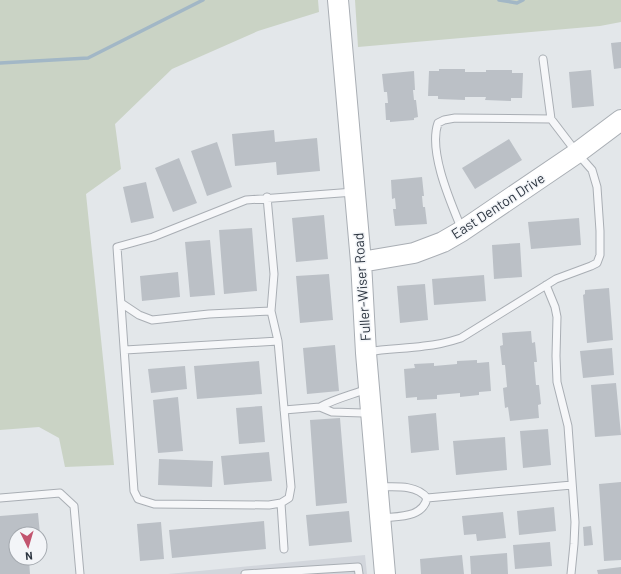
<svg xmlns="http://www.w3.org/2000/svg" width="621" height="574" viewBox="0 0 621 574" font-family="Barlow,sans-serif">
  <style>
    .built { fill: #d2d6dc }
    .green { fill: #cad3c5 }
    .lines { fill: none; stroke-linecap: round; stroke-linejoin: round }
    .stream { stroke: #a2b7c6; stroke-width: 3.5 }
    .building { fill: #bbc0c6 }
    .lane-casing { stroke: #a9aeb4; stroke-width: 9 }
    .secondary-casing { stroke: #a9aeb4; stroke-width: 22 }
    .lane { stroke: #f6f7f9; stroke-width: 7 }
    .secondary { stroke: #fff; stroke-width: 20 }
    .labels { text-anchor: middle; stroke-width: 3; stroke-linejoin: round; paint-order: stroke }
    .street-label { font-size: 14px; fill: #2d3641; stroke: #f3f5f8 }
  </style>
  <rect width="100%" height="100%" fill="#e3e7ea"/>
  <path class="built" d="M365 555 367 574H168Z"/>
  <path class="green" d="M0 0H318L319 12 258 31 172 69 115 124 121 169 86 194 114 465 65 467 59 438 39 427 0 430Z
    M355 0H621V22L600 26 358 47Z"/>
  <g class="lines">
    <path class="stream" d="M499 0 517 3 523 0
      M0 63 88 58 203 0"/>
  </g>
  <path class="building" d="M621 42V68L614 69 611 43Z
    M439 69H465V72H486V70H512V73H523L522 98H511V101L485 100 486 97H465V100L438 99V96H428L429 71H439Z
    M591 70 594 106 572 108 569 72Z
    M414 71 415 90H413L414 100H416L418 117 414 118V120L390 122V120H386L385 103H388L387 92H384L382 74Z
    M274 130 275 142 317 138 320 171 277 175 276 162 235 166 232 134Z
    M509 139 522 160 475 189 462 168Z
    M217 142 232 187 207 196 191 151Z
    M179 158 197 203 173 212 155 168Z
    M422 177 424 196H422L423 207H425L427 224 395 226 393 209H396L395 198 392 199 391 180Z
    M146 182 154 218 131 223 123 187Z
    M324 215 328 259 296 262 292 218Z
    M579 218 581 245 531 249 528 222Z
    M252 228 257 291 224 294 219 230Z
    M210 240 215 295 190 297 185 242Z
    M520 243 522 277 494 279 492 245Z
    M178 272 180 297 142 301 140 276Z
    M329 274 333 320 300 323 296 276Z
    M484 275 486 301 434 305 432 279Z
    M425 284 428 320 400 323 397 286Z
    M609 288 613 340 587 343 583 295 585 294V290Z
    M531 331 532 343 535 342 537 362H534L536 385H539L541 404 538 405 539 418 510 421 508 407 505 408 503 388 507 387 505 365H502L500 346 503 345 502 333Z
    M335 345 339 391 307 394 303 348Z
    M612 348 614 375 583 378 580 351Z
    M477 360V363L489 362 491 391 479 392V395L460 397V393L437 395V399L417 400V397L406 398 404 369 415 368 414 364 434 363V366L457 364V361Z
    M259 361 262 394 197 399 194 366Z
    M185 366 187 389 151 393 148 369Z
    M616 383 621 435 595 437 591 385Z
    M178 397 183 451 158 453 153 400Z
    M262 406 265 442 239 444 236 408Z
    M436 413 439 450 411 453 408 416Z
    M340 418 347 503 316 506 310 420Z
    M548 429 551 465 523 468 520 431Z
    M505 437 507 470 456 475 453 441Z
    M269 452 272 481 224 485 221 456Z
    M159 459 213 461 212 487 158 485Z
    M621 482V560L604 561 599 484Z
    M554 507 556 531 519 535 517 511Z
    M349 511 352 542 309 546 306 515Z
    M503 512 506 538 477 541 476 534 464 535 462 516Z
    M38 513 40 534H16V558H40V554H41L42 559 29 560 30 574H0V516Z
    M264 521 266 549 172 558 169 530Z
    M161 522 164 559 140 561 137 524Z
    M591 526 593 545 584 546 583 527Z
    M550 542 552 566 515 569 513 545Z
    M507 553 508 574H471L470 556Z
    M462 555 464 574H421L420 559Z
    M621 567V574H598L597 570Z"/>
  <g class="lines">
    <g class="lane-casing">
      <path id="lane" d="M543 59 551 119
        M267 197 274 274 271 311 278 341 291 487 289 498 281 503 269 505 154 504 138 499 134 491 117 247 153 237 246 200 354 192
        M546 285 555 307 557 317 556 356 557 382 568 426 575 522 574 544 571 574
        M121 303 139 315 152 320 209 314 271 311
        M125 350 278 341
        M368 352C387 348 405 349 424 346 437 345 449 342 461 338L556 279 591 266 597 263 600 255V231L597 187 592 170 577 153 551 119 455 118 444 120 438 123C428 152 451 203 462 230
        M367 389C351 395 334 399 320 407L332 412 363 413 369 417
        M284 410 320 407
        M378 487C394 487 416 484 427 498 423 518 398 516 382 518
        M0 498 60 493 74 506 80 574
        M427 498 572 485
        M281 503 284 549
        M245 574 358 567 359 574"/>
    </g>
    <g class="secondary-casing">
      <path id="secondary" d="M338 0 361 262 366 353 385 574
        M361 262 414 253 443 242 462 231 577 153 621 120"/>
    </g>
    <use href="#lane" class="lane"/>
    <use href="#secondary" class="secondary"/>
  </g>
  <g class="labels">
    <g class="street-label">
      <text transform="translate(498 206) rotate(-33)" y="5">East Denton Drive</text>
      <text transform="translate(362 287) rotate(-94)" y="5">Fuller-Wiser Road</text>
    </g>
  </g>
  <g transform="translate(28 546) rotate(175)"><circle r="19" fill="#f3f5f8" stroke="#a4a9af"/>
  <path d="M0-3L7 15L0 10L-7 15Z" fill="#c2556f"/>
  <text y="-6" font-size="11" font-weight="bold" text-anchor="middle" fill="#2d3641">N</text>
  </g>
</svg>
